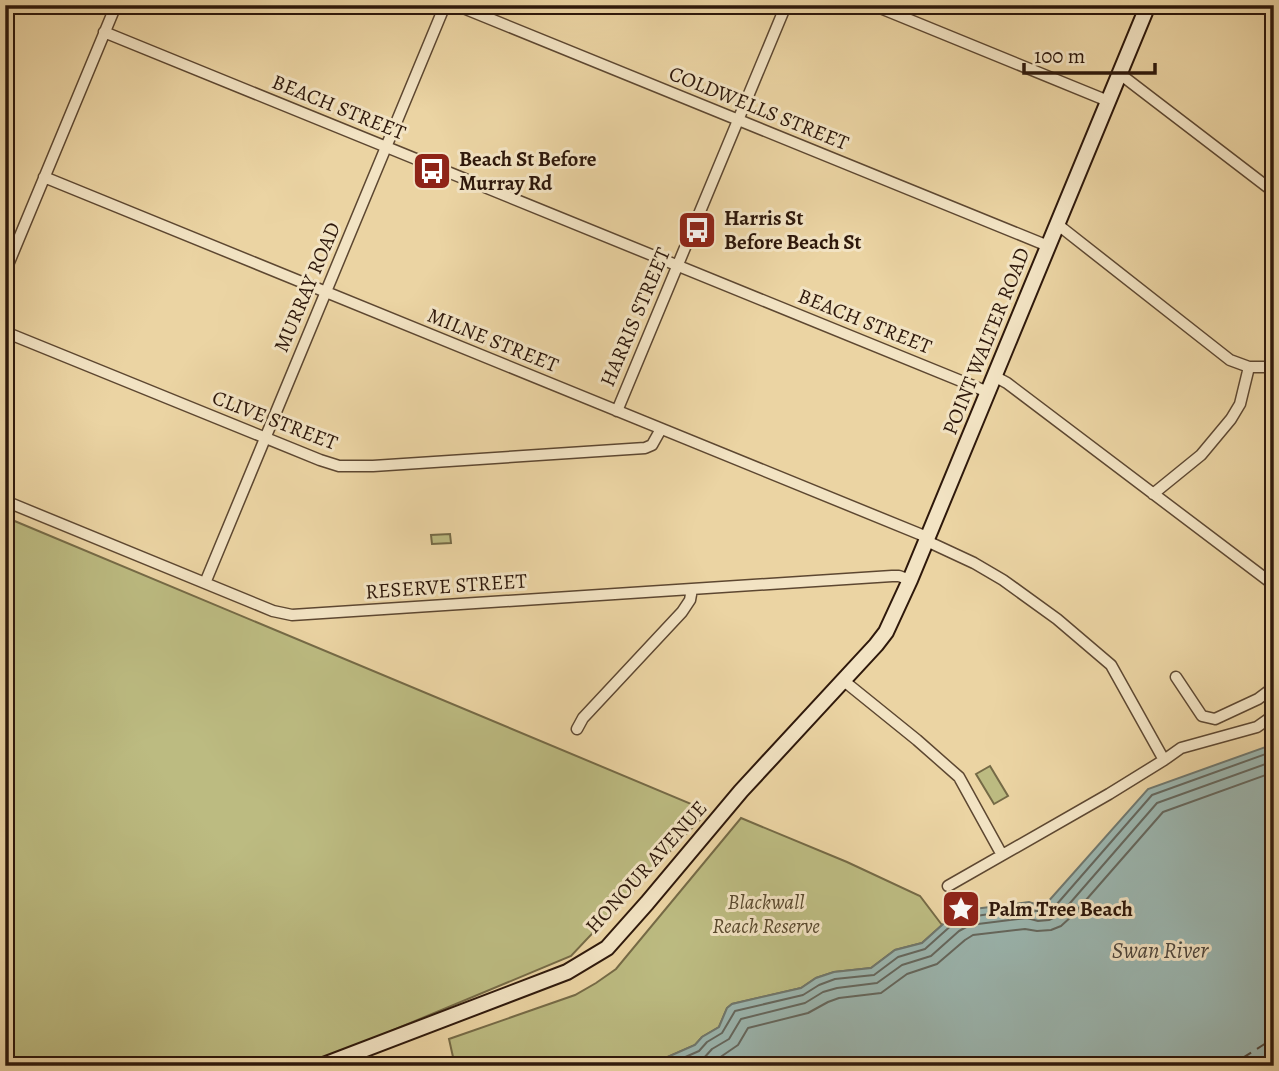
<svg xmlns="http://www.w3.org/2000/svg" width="1279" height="1071" viewBox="0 0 1279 1071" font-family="Alegreya,serif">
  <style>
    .green { fill: #bcbb81; stroke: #756a46; stroke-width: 2 }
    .water { fill: #9bb6b0; stroke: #6f776e; stroke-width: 2 }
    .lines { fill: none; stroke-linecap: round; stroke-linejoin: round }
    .shore { stroke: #64675e; stroke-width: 2 }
    .ferry { stroke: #4f473d; stroke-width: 2; stroke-dasharray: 9 7; stroke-linecap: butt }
    .street-casing { stroke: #5d4731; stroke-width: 13 }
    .secondary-casing { stroke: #2e180b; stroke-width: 18 }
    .street { stroke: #f2e3c3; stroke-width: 10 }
    .secondary { stroke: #f2e3c3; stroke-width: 14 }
    .labels { text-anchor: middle; stroke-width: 6; stroke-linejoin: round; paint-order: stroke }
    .street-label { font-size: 21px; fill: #2e180b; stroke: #f2e3c3 }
    .poi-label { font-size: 21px; font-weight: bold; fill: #2e180b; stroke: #f2e3c3; text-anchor: start }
    .park-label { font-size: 21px; font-style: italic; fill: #59492e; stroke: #f2e3c3 }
    .water-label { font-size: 23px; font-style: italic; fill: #4f473d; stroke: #f2e3c3 }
  </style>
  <rect width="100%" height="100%" fill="#ebd4a3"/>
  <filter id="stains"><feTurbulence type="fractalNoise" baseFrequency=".00286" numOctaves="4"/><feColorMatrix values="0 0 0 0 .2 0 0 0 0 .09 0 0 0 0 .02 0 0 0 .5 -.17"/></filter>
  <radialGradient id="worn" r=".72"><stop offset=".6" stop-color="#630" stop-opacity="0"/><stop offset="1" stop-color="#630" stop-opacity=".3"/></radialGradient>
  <path class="green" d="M5 517 708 811 571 956 307 1066H5Z
    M450 534 451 543 432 544 431 535Z
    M990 766 1008 796 994 804 976 774Z
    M741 818 847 862 920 896 942 925 922 943 895 950 871 968 834 972 816 978 801 988 732 1004 727 1008 719 1027 702 1037 695 1045 654 1063 637 1066 621 1060 612 1066H455L449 1039 575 995 596 983 616 969Z"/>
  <path class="water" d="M1274 744V1066H638L654 1063 695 1045 702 1037 719 1027 727 1008 732 1004 801 988 816 978 834 972 871 968 895 950 922 943 951 917 966 910 1029 902 1038 905 1046 904 1148 789Z"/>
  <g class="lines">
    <path class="shore" d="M665 1066 699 1051 707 1042 722 1033 735 1011 803 995 819 985 835 979 874 975 898 957 925 949 954 923 968 917 1028 909C1040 913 1048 912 1057 904L1152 795 1274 751
      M687 1066 703 1059 712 1049 729 1039 741 1019 805 1003 823 992 837 988 877 983 902 965 931 956 959 931 970 925 1027 918 1038 921 1049 920 1055 917 1064 910 1157 803 1274 761
      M712 1066 719 1058 738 1045 748 1028 808 1013 828 1002 839 998 881 993 907 974 937 964 965 940 973 935 1025 929 1037 931 1051 930 1061 926 1072 916 1163 812 1274 772"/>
    <path class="ferry" d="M1230 1066 1274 1038"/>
    <g class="street-casing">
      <path id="street" d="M456 5 1048 246
        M873 5 1108 101
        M104 32 988 392
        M1120 74 1274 192
        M44 177 922 535 931 543 974 563 1003 580 1057 619 1111 665 1164 760
        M1057 224 1230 360 1249 367H1274
        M5 272 116 5
        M5 332 320 460 339 466H373L645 448 652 445 661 429
        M994 376 1007 383 1274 585
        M617 411 786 5
        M1153 494 1201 455 1231 419 1240 404 1249 367
        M5 501 273 611 292 615 892 576H899L910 580
        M205 583 445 5
        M1176 677 1202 716 1215 719 1258 699 1274 687
        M844 681 917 740 959 777 1002 855
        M577 729 583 718 682 612 690 600 692 589
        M948 886 1109 794 1164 760 1181 748 1257 727 1274 715"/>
    </g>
    <g class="secondary-casing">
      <path id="secondary" d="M321 1066 567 972 607 948 647 903 741 791 876 645 886 632 910 580 1148 5"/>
    </g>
    <use href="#street" class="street"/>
    <use href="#secondary" class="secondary"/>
  </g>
  <defs>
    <g id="bus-square" transform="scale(2.0125)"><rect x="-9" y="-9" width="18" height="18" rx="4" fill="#8f2418" stroke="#f2e3c3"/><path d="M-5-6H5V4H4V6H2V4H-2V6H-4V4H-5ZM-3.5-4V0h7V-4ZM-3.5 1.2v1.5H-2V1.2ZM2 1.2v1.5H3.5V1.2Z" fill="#fff"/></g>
    <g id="sight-square" transform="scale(2.0125)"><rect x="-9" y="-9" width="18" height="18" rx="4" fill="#8f2418" stroke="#f2e3c3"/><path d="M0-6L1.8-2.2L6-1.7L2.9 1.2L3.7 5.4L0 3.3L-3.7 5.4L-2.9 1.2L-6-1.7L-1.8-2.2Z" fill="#fff"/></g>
  </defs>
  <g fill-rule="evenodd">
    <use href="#bus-square" x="432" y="171"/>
    <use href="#bus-square" x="697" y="230"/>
    <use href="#sight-square" x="961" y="909"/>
  </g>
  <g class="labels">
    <g class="street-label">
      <text transform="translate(339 107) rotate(22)" y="7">BEACH STREET</text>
      <text transform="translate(759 108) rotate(22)" y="7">COLDWELLS STREET</text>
      <text transform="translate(307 287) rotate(-67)" y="7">MURRAY ROAD</text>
      <text transform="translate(635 317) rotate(-67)" y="7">HARRIS STREET</text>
      <text transform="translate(865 321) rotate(22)" y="7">BEACH STREET</text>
      <text transform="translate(493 340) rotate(22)" y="7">MILNE STREET</text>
      <text transform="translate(986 341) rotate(-68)" y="7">POINT WALTER ROAD</text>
      <text transform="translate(275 420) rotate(21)" y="7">CLIVE STREET</text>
      <text transform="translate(446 586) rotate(-4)" y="7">RESERVE STREET</text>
      <text transform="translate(646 867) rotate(-48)" y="7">HONOUR AVENUE</text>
    </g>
    <g class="poi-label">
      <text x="459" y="166">Beach St Before<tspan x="459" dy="24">Murray Rd</tspan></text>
      <text x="724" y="225">Harris St<tspan x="724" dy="24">Before Beach St</tspan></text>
      <text x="988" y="916">Palm Tree Beach</text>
    </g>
    <g class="park-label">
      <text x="766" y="909">Blackwall<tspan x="766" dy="24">Reach Reserve</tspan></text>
    </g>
    <g class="water-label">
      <text x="1160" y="958">Swan River</text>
    </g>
  </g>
  <rect width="1279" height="1071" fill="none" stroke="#ebd4a3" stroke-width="28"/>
  <rect x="7" y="7" width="1265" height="1057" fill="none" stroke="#2e180b" stroke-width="3.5"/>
  <rect x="14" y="14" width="1251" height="1043" fill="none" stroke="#2e180b" stroke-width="2"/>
  <path d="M1024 63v10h131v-10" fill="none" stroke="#2e180b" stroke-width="3.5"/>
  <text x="1034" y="63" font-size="21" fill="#2e180b" stroke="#f2e3c3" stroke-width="5" paint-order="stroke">100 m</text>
  <rect width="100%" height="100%" filter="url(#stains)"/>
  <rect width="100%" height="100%" fill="url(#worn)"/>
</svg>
